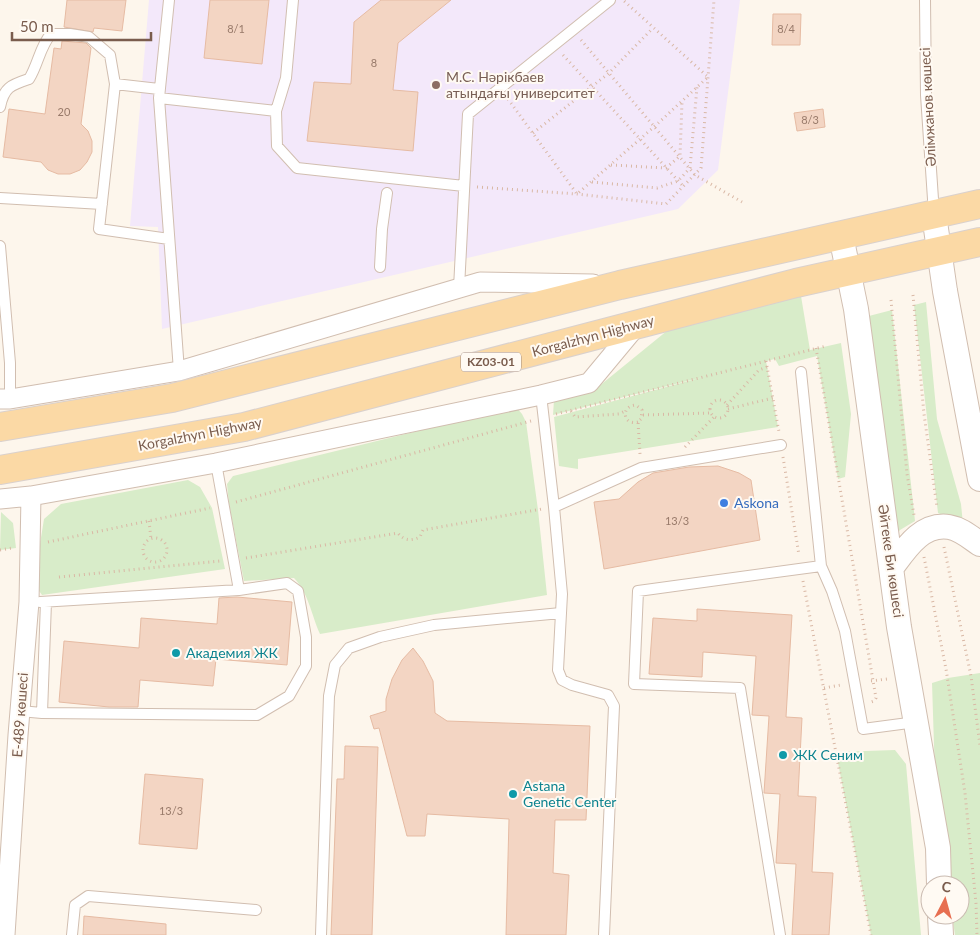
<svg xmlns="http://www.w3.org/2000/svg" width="980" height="935" viewBox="0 0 980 935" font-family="Lato,sans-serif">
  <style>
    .education { fill: #f3e8fa }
    .green { fill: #d8ecc9 }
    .building { fill: #f3d5c3; stroke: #e6bba3 }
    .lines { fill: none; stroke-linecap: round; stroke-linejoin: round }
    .service-casing { stroke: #d1beb0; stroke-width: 12 }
    .minor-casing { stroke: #d1beb0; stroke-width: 21 }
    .tertiary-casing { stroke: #d1beb0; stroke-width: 26 }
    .primary-casing { stroke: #dad1cd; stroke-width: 30 }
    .path { stroke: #d9b8a5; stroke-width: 3; stroke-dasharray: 1 4; stroke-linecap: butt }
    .service { stroke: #fff; stroke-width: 10 }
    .minor { stroke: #fff; stroke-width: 19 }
    .tertiary { stroke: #fff; stroke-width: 24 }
    .primary { stroke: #fbd9a5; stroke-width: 28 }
    .education-dot { fill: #8d6e63; stroke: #fffaf3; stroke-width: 2 }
    .shop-dot { fill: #3f7fe0; stroke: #fffaf3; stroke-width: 2 }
    .culture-dot { fill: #0f9aa8; stroke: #fffaf3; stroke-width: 2 }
    .labels { text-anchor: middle; stroke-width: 4; stroke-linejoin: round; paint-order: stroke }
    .number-label { font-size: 11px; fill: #987a6a }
    .shield { fill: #fffaf3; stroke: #a28b7f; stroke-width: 1 }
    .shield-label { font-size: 12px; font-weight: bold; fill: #7a5c4d }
    .education-label { font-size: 14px; fill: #785e54; stroke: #fffaf3; text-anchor: start }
    .street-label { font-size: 14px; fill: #7a5c4d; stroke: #fffaf3 }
    .shop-label { font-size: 14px; fill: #366cbe; stroke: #fffaf3; text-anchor: start }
    .culture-label { font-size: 14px; fill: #0d838f; stroke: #fffaf3; text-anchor: start }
  </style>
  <rect width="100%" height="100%" fill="#fdf6ec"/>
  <path class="education" d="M149 0H740L718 170 678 209 162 329 158 227 130 226Z"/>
  <path class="green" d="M801 296 810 350 841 343 851 414 845 477 838 479 817 356 779 366 775 359 766 361 778 427 578 459V469L559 466 554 417 707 376 553 415 554 400 598 387 668 330Z
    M926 302 937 419 961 504 963 524 938 513 914 305Z
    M892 310 915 521 900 530 895 537 865 317Z
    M516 407 522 414 526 422 538 510 547 595 320 634C311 614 309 594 294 578L244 581 229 504 227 484 233 476Z
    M188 480 200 487 212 508 225 569 42 595 37 588 40 544 44 519 61 504Z
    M1 512 13 523 16 548 0 550Z
    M980 673V935H955L952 915H960V885H949L935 776 932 683 948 678Z
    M895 750 906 764 921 935H871L836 752Z"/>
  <path class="building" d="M67 0H126L122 31 94 28 93 32 64 27Z
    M210 0H269L262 64 204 58Z
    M381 0H451L398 43 393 90 418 92 413 151 307 141 314 82 351 84 354 22Z
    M773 14H801L800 45H772Z
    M62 41 86 43 91 48 81 124 88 131 92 141V152L87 162 80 170 70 174H58L48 170 41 162 3 157 9 109 45 114 54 48 61 49Z
    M823 109 825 127 797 131 794 113Z
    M718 466 739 473 751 480 760 540 604 569 594 502 619 499 638 482 653 473 689 467Z
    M237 597 292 602 287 665 216 659 213 686 140 680 138 707H109L59 702 64 641 139 648 141 618 217 624 219 598Z
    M697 609 792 615 786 717 802 718 798 796 816 797 812 872 833 873 829 935H792L796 864 776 863 780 794 764 793 769 716 752 715 756 656 703 652 702 677 649 674 653 618 697 621Z
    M413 648 423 661 433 681 435 713 447 721 590 726 586 820H555L553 873 569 875 566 935H506L509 819 427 814 425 836H407L379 728 374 729 370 716 386 711V699L392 679 402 660Z
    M345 746 378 747 372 935H331L337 779H344Z
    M145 774 203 779 197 849 139 844Z
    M84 916 166 924V935H83Z"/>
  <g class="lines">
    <g class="service-casing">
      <path id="service" d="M169 0 159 98 179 371
        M925 0 926 95 934 214
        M159 89 115 84 99 229 169 239
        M159 98 276 111 277 146 297 168 464 186
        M0 107C4 87 11 85 29 79 38 65 40 46 51 34H70L89 37 110 55 115 84
        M276 111 286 78 293 0
        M0 198 102 204
        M0 246 10 363V399
        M380 267 382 229 387 193
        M459 288 468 114 610 0
        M801 372 821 566
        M554 507 641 468 781 445
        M40 602 239 590 216 463
        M46 602 42 713 257 715 289 696 306 666V637L298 591 287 583 239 590
        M561 613 558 670 562 680 572 685 608 695 614 706 604 935
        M20 711 42 713
        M72 935 75 905 88 896 256 910
        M321 935 329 696 335 665 349 648 380 637 434 625 561 613 562 594 554 507 541 395
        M780 935 740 688 634 684 638 591 821 566 832 591 845 631 863 729 916 722"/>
    </g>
    <g class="minor-casing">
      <path id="minor" d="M0 399H10L179 371 480 282 593 284
        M0 499 31 496 216 463 541 395 589 383 638 324
        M5 935 18 735 29 602 31 496"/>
    </g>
    <g class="tertiary-casing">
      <path id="tertiary" d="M934 215 945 291 980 479
        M841 236 856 309 899 627 938 848 939 885
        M892 567C906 548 922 523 949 527 961 529 971 538 980 544
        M940 915 941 935"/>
    </g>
    <g class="primary-casing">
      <path id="primary" d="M0 427 172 398 620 285 980 204
        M0 470 244 427 796 283 980 242"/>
    </g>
    <path class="path" d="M581 40 695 175 742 202
      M563 55 683 186
      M508 99 577 194 655 126 708 77 623 0
      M533 133 609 73 653 28
      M611 165 666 168 680 156 682 102
      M592 182 657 188 678 181 690 168 697 87
      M477 187 577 194 666 204 701 168 714 0
      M913 295 924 414 937 507
      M891 300 907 474 914 515
      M816 348 876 698 874 701 871 702
      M766 361 779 432
      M710 409a9 9 0 1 1 18 0a9 9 0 1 1-18 0Z
      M727 405 759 370 767 367
      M728 409 773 398
      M571 411 575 417 619 414 625 411
      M556 414 826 346
      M643 415 710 413
      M638 422C623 426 620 406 636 405L642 410 641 419 638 422 640 454
      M685 447 714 417
      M783 457 799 555
      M236 502 531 421
      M149 521 151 539
      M143 550a12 12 0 1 1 24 0a12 12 0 1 1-24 0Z
      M48 542 210 508
      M944 547 971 676 980 746
      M0 550 12 548
      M924 557 946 669 965 793 976 903 977 935
      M246 558 398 533C404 541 411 541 420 537L423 530 542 509
      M59 577 220 561
      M803 581 871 935
      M871 681 887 679
      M824 688 841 685"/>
    <use href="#service" class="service"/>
    <use href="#minor" class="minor"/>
    <use href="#tertiary" class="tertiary"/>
    <use href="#primary" class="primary"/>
  </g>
  <circle class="education-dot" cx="436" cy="85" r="5"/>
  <circle class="shop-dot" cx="724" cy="503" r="5"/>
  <g class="culture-dot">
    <circle cx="176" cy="653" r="5"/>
    <circle cx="783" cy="755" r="5"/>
    <circle cx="513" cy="794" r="5"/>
  </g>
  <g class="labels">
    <g class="number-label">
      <text x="236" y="33">8/1</text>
      <text x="786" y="33">8/4</text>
      <text x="374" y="67">8</text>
      <text x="64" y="116">20</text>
      <text x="810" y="124">8/3</text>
      <text x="677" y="525">13/3</text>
      <text x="171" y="815">13/3</text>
    </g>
    <rect class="shield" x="461" y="352.5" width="60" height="19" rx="4"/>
    <g class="shield-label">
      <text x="491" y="366">KZ03-01</text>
    </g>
    <g class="education-label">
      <text x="446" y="82">М.С. Нәрікбаев<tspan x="446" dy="16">атындағы университет</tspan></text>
    </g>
    <g class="street-label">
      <text transform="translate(928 107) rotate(-93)" y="5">Әлімжанов көшесі</text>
      <text transform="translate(593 336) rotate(-15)" y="5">Korgalzhyn Highway</text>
      <text transform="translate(200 434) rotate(-11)" y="5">Korgalzhyn Highway</text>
      <text transform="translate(891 561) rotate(82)" y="5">Әйтеке Би көшесі</text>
      <text transform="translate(20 715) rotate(-86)" y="5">Е-489 көшесі</text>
    </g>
    <g class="shop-label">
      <text x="734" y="508">Askona</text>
    </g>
    <g class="culture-label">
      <text x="186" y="658">Академия ЖК</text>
      <text x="793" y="760">ЖК Сеним</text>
      <text x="523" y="791">Astana<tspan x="523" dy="16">Genetic Center</tspan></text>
    </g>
  </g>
  <g transform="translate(945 900) rotate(6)"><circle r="24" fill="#fffaf3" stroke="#cabbb1"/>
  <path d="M0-4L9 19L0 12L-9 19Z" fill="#e76f51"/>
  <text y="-8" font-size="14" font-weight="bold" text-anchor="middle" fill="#7a5c4d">С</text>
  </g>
  <path d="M12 32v8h139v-8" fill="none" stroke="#7a5c4d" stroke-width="2.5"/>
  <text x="20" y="32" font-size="15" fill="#7a5c4d" stroke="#fffaf3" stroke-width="4" paint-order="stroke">50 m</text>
</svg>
